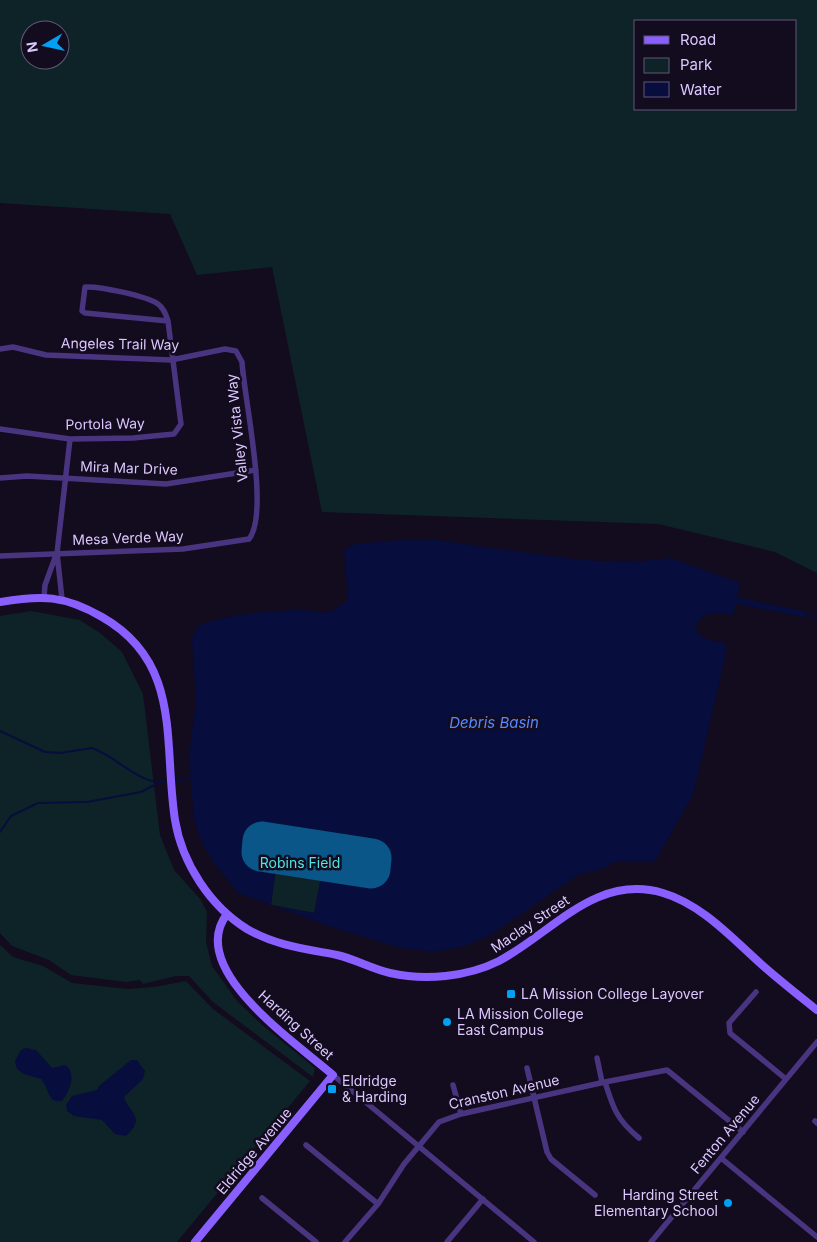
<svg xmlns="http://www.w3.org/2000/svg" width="817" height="1242" viewBox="0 0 817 1242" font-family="Inter,sans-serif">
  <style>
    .green { fill: #0e2328; fill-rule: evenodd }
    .water { fill: #070d3c; fill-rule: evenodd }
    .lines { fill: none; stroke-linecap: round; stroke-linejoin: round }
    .stream { stroke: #070d3c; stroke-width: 2 }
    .canal { stroke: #070d3c; stroke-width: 6 }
    .runway { stroke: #0a5688; stroke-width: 39 }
    .street { stroke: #493480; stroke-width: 5.5 }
    .secondary { stroke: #8a5fff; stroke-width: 8 }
    .poi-dot { fill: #00a0f3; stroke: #130b1e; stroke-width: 2 }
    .labels { text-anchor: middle; stroke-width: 5; stroke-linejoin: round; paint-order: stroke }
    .street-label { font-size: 14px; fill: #dcc8ff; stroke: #130b1e }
    .park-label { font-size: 14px; fill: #50e4e3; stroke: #130b1e }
    .poi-label { font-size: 14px; fill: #dcc8ff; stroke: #130b1e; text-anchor: start }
    .water-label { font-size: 15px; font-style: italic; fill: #5688ff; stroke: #130b1e }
  </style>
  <rect width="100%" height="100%" fill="#130b1e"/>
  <path class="green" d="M0 0H817V573L775 552 658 524 322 512 272 267 197 275 170 214 0 203ZM636 21H796V109H636ZM30 30H60V60H30Z
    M31 611 80 620 100 633 122 652 143 694 160 835 174 870 201 900 207 912 206 942 212 966 237 1001 262 1025 315 1068 313 1077 213 1002 189 976H176L143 984 140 980 126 982 71 975 49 960 12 946 0 933V616Z
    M259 833 377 852 372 880 315 913 271 905 277 861 256 857Z
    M0 945 13 957 43 966 72 983 128 989 154 987 186 981 213 1009 310 1081 177 1242H0Z"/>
  <path class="water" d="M401 540H436L581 560 631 562 671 558 740 583 733 615C720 613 703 610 696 625 696 640 714 640 725 643L727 649 693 795 655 861H616L605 868 578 875 489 936 464 946 436 952 401 948 334 928 238 893 212 860 201 841 194 819 189 757 196 701 192 639 198 626C228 614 265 611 297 610 307 609 319 614 328 612 335 610 342 604 348 600L344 550 355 544ZM259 833 377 852 372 880 322 871 314 913 271 905 277 861 256 857Z
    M26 1048 36 1050 52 1068 65 1065 69 1068C75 1079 69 1092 62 1101 47 1104 49 1087 41 1079L24 1074 17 1069 15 1061 21 1050Z
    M131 1060H137L145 1071 143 1079 124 1097C129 1113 147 1117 126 1136L115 1134 102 1120 74 1116 67 1111 66 1105 72 1096 97 1090 99 1086Z"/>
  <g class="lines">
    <path class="stream" d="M803 614 817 617
      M0 731 45 752 60 753 92 748C120 758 138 786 170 782
      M175 781 192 778
      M0 832 11 816 38 803 87 802 141 792 156 784"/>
    <path class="canal" d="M729 599 803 614"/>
    <path class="runway" d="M262 841 372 858 371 869 261 852Z"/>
    <path class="street" d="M0 349 13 347 46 355 171 360 225 349 236 351 242 362C244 398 270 513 249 539L183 549 0 556
      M0 429 70 439 133 438 174 434 181 424 168 321C166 315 164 308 158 304 147 296 99 286 85 287L82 311 85 313 168 321
      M0 478 27 476 166 484 256 470
      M44 597 45 585 56 555
      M62 599 57 553 70 439
      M756 992 729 1023 730 1033 786 1079
      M597 1058 602 1082
      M527 1068 547 1152 551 1159 595 1195
      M333 1075 534 1242
      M605 1082C613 1108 617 1120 639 1138
      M453 1085 461 1114
      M815 1121 817 1123
      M306 1145 378 1204
      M721 1158 817 1237
      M262 1198 316 1242
      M345 1242 378 1204 404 1164 439 1122 461 1114 605 1082 667 1070 743 1132
      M447 1242 483 1199
      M651 1242 817 1042"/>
    <path class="secondary" d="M0 602C42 595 64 595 102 617 183 663 163 743 175 820 182 863 210 906 247 929 276 946 306 949 337 955 355 959 372 969 390 973 425 981 467 977 499 961 552 933 596 873 663 893 701 904 732 938 761 964 779 980 798 995 817 1010
      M195 1242 333 1075C298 1044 185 969 227 914"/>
  </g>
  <g class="poi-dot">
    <rect x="506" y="989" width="10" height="10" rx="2.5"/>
    <circle cx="447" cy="1022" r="5"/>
    <rect x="327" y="1084" width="10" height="10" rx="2.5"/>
    <circle cx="728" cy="1203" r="5"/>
  </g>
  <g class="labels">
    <g class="street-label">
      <text transform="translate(120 344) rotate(1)" y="5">Angeles Trail Way</text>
      <text transform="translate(105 424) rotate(-1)" y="5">Portola Way</text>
      <text transform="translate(237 428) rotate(-96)" y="5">Valley Vista Way</text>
      <text transform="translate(129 468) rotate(2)" y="5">Mira Mar Drive</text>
      <text transform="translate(128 538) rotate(-2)" y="5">Mesa Verde Way</text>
      <text transform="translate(530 924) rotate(-34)" y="5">Maclay Street</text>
      <text transform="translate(296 1025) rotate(42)" y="5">Harding Street</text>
      <text transform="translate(504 1092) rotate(-13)" y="5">Cranston Avenue</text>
      <text transform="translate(725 1134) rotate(-50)" y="5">Fenton Avenue</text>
      <text transform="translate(254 1151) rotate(-50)" y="5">Eldridge Avenue</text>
    </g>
    <g class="park-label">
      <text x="300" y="868">Robins Field</text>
    </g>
    <g class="poi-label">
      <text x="521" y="999">LA Mission College Layover</text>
      <text x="457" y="1019">LA Mission College<tspan x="457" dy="16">East Campus</tspan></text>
      <text x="342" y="1086">Eldridge<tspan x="342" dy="16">&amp; Harding</tspan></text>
      <text x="718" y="1200" text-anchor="end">Harding Street<tspan x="718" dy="16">Elementary School</tspan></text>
    </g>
    <g class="water-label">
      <text x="494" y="728">Debris Basin</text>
    </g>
  </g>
  <rect x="634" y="20" width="162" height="90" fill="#130b1e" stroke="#635778"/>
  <rect x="644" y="36" width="25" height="8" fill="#8a5fff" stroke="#635778"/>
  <text x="680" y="45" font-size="15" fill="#dcc8ff">Road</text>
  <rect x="644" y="58" width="25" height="15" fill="#0e2328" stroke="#635778"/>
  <text x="680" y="70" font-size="15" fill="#dcc8ff">Park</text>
  <rect x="644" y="82" width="25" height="15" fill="#070d3c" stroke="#635778"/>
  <text x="680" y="95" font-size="15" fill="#dcc8ff">Water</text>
  <g transform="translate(45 45) rotate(261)"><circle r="24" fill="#130b1e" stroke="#635778"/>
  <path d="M0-4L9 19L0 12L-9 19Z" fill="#00a0f3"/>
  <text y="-8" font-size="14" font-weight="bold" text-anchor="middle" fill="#dcc8ff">N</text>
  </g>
</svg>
